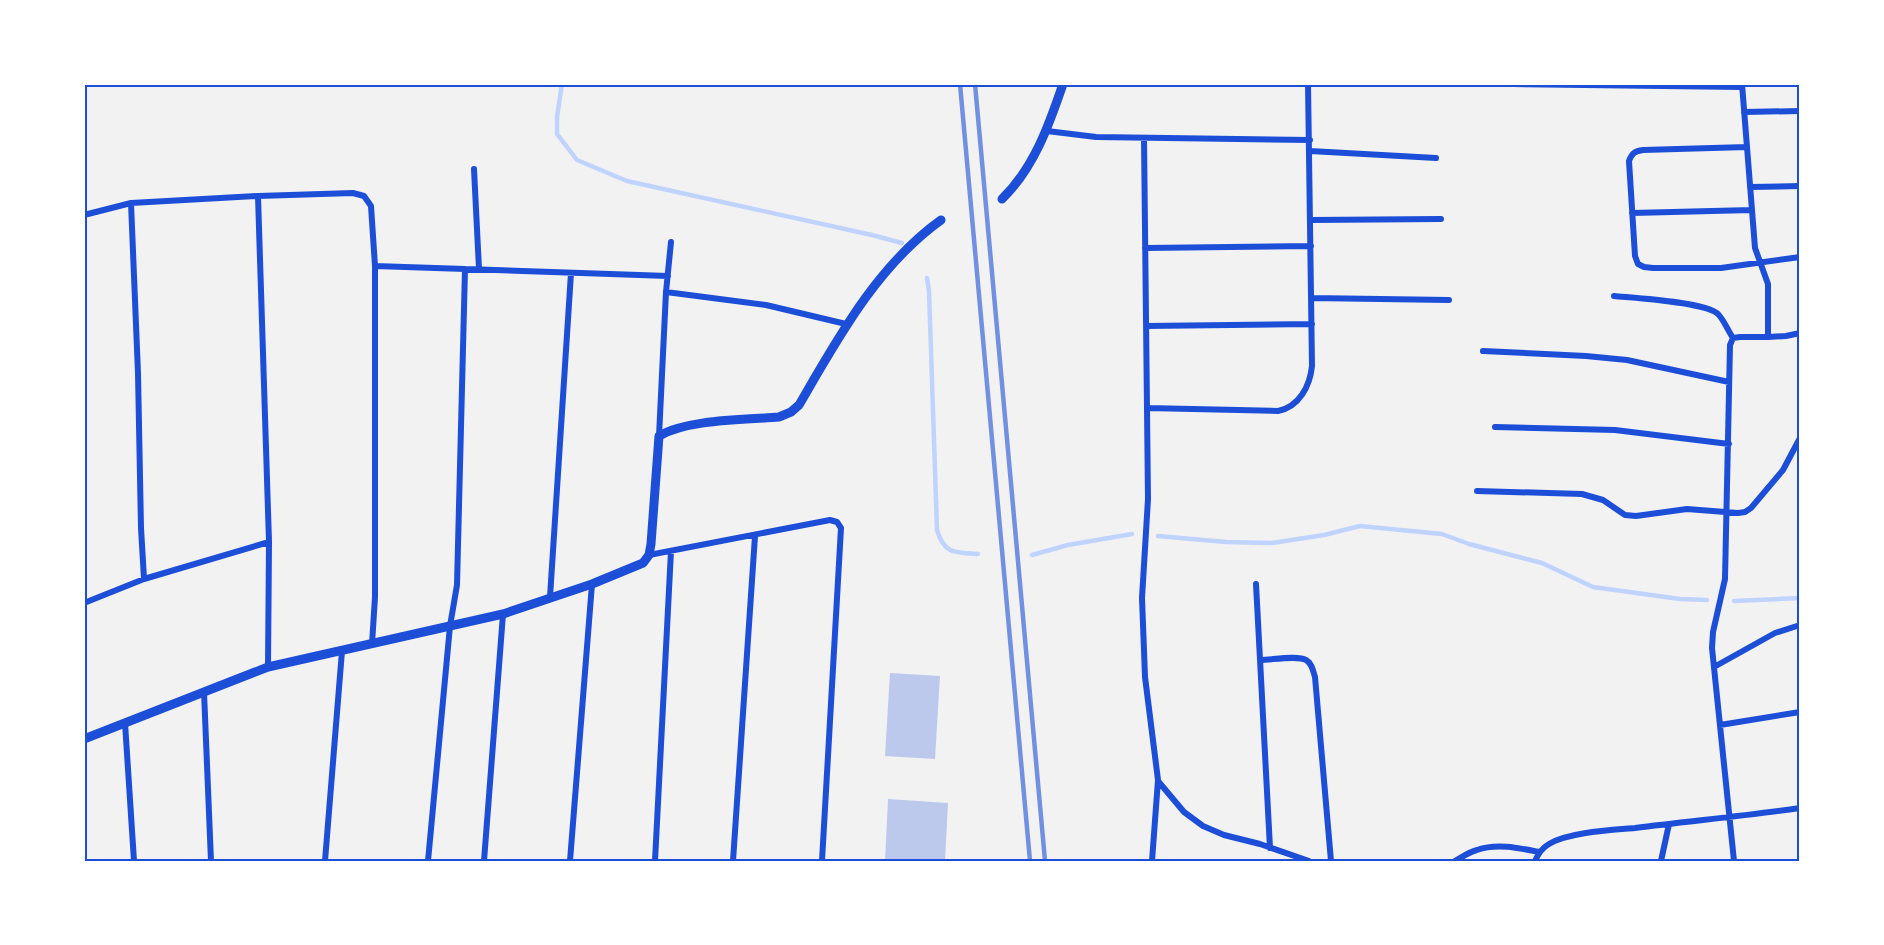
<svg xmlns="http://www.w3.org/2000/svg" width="1884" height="945" viewBox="0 0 1884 945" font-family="'Open Sans',sans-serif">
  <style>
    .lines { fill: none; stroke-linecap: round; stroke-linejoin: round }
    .stream { stroke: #bfd3fe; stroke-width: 4.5 }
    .building { fill: #bdc9ec }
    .minor { stroke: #1d4ed8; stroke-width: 6 }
    .tertiary { stroke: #1d4ed8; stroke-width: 9 }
    .rail { stroke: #7290e2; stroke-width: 4.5 }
    .neatline { fill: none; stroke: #1d4ed8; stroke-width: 2 }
  </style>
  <rect width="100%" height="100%" fill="#f2f2f2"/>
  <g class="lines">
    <path class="stream" d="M562 84 557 117V134L577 160 627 181 872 235 902 243
      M927 278 929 291 937 530C944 554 955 553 978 554
      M1158 536 1226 542 1272 543 1324 535 1360 526 1442 534 1469 544 1542 563 1593 587 1680 599 1707 600
      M1032 555 1068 545 1132 534
      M1734 601 1800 598"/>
  </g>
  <path class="building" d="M890 673 940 676 935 759 885 756Z
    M888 799 948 803 945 861H885Z"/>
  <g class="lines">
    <path class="minor" d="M1513 84 1742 87
      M1744 112 1800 111
      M1047 131 1096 137 1310 140
      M1144 138 1148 499 1142 598 1145 677 1158 780 1152 861
      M1747 147 1643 150C1635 151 1632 153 1629 161L1635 256 1638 264 1644 267 1653 268H1721L1800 257
      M1310 151 1436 158
      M474 169 479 269
      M1750 187 1800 186
      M258 196 353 193 364 196 371 206 375 266V597L372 644
      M1632 213 1752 210
      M84 215 131 203 258 196 269 542 268 667
      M1311 220 1441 219
      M1145 248 1311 246
      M375 266 668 276
      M666 292 766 305 846 324
      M1614 296C1634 298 1705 302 1718 314 1724 320 1728 331 1733 338
      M1311 298 1449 300
      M1146 326 1312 324
      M1768 337 1786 336 1800 333
      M1483 351 1586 356 1627 360 1729 382
      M1147 408 1278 411C1299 407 1310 386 1312 366L1308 84
      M1495 427 1615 430 1729 444
      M659 436 666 292 671 242
      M1477 491 1582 494 1603 500 1625 515 1636 516 1687 509 1738 513 1745 512 1751 508 1783 470 1800 438
      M649 555 830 520 837 522 841 528 822 861
      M144 579 269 542
      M1256 584 1270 848
      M550 597 571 273
      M84 603 144 579 141 528 138 373 131 203
      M1261 660C1271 660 1298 655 1306 660 1312 663 1313 671 1315 677L1331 861
      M1714 667 1775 633 1800 625
      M204 692 211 861
      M125 723 134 861
      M1720 725 1800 712
      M1158 781 1184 812 1203 826 1224 835 1260 844 1309 861
      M325 861 342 651
      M428 861 450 626 457 585 465 269
      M484 861 503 614
      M570 861 592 584
      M655 861 671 551
      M733 861 755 536
      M1455 861C1462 857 1469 852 1477 850 1497 843 1519 848 1539 852
      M1535 861C1538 854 1542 848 1549 844 1568 832 1613 830 1635 828 1690 821 1745 816 1800 808
      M1661 861 1669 824
      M1734 861 1712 648 1713 632 1725 579 1730 345 1733 338 1740 337H1768V284L1755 248 1742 84"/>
    <path class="tertiary" d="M1002 199C1034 168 1049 125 1063 84
      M84 739 268 667 503 614 592 584 643 563 649 555 651 544 659 436C689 419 744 420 779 417L791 412 799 405C838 338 877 266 941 220"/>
    <path class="rail" d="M960 84 1030 861
      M975 84 1045 861"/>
  </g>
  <rect width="1884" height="945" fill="none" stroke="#ffffff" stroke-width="171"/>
  <rect x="86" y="86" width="1712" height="774" class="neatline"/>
</svg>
